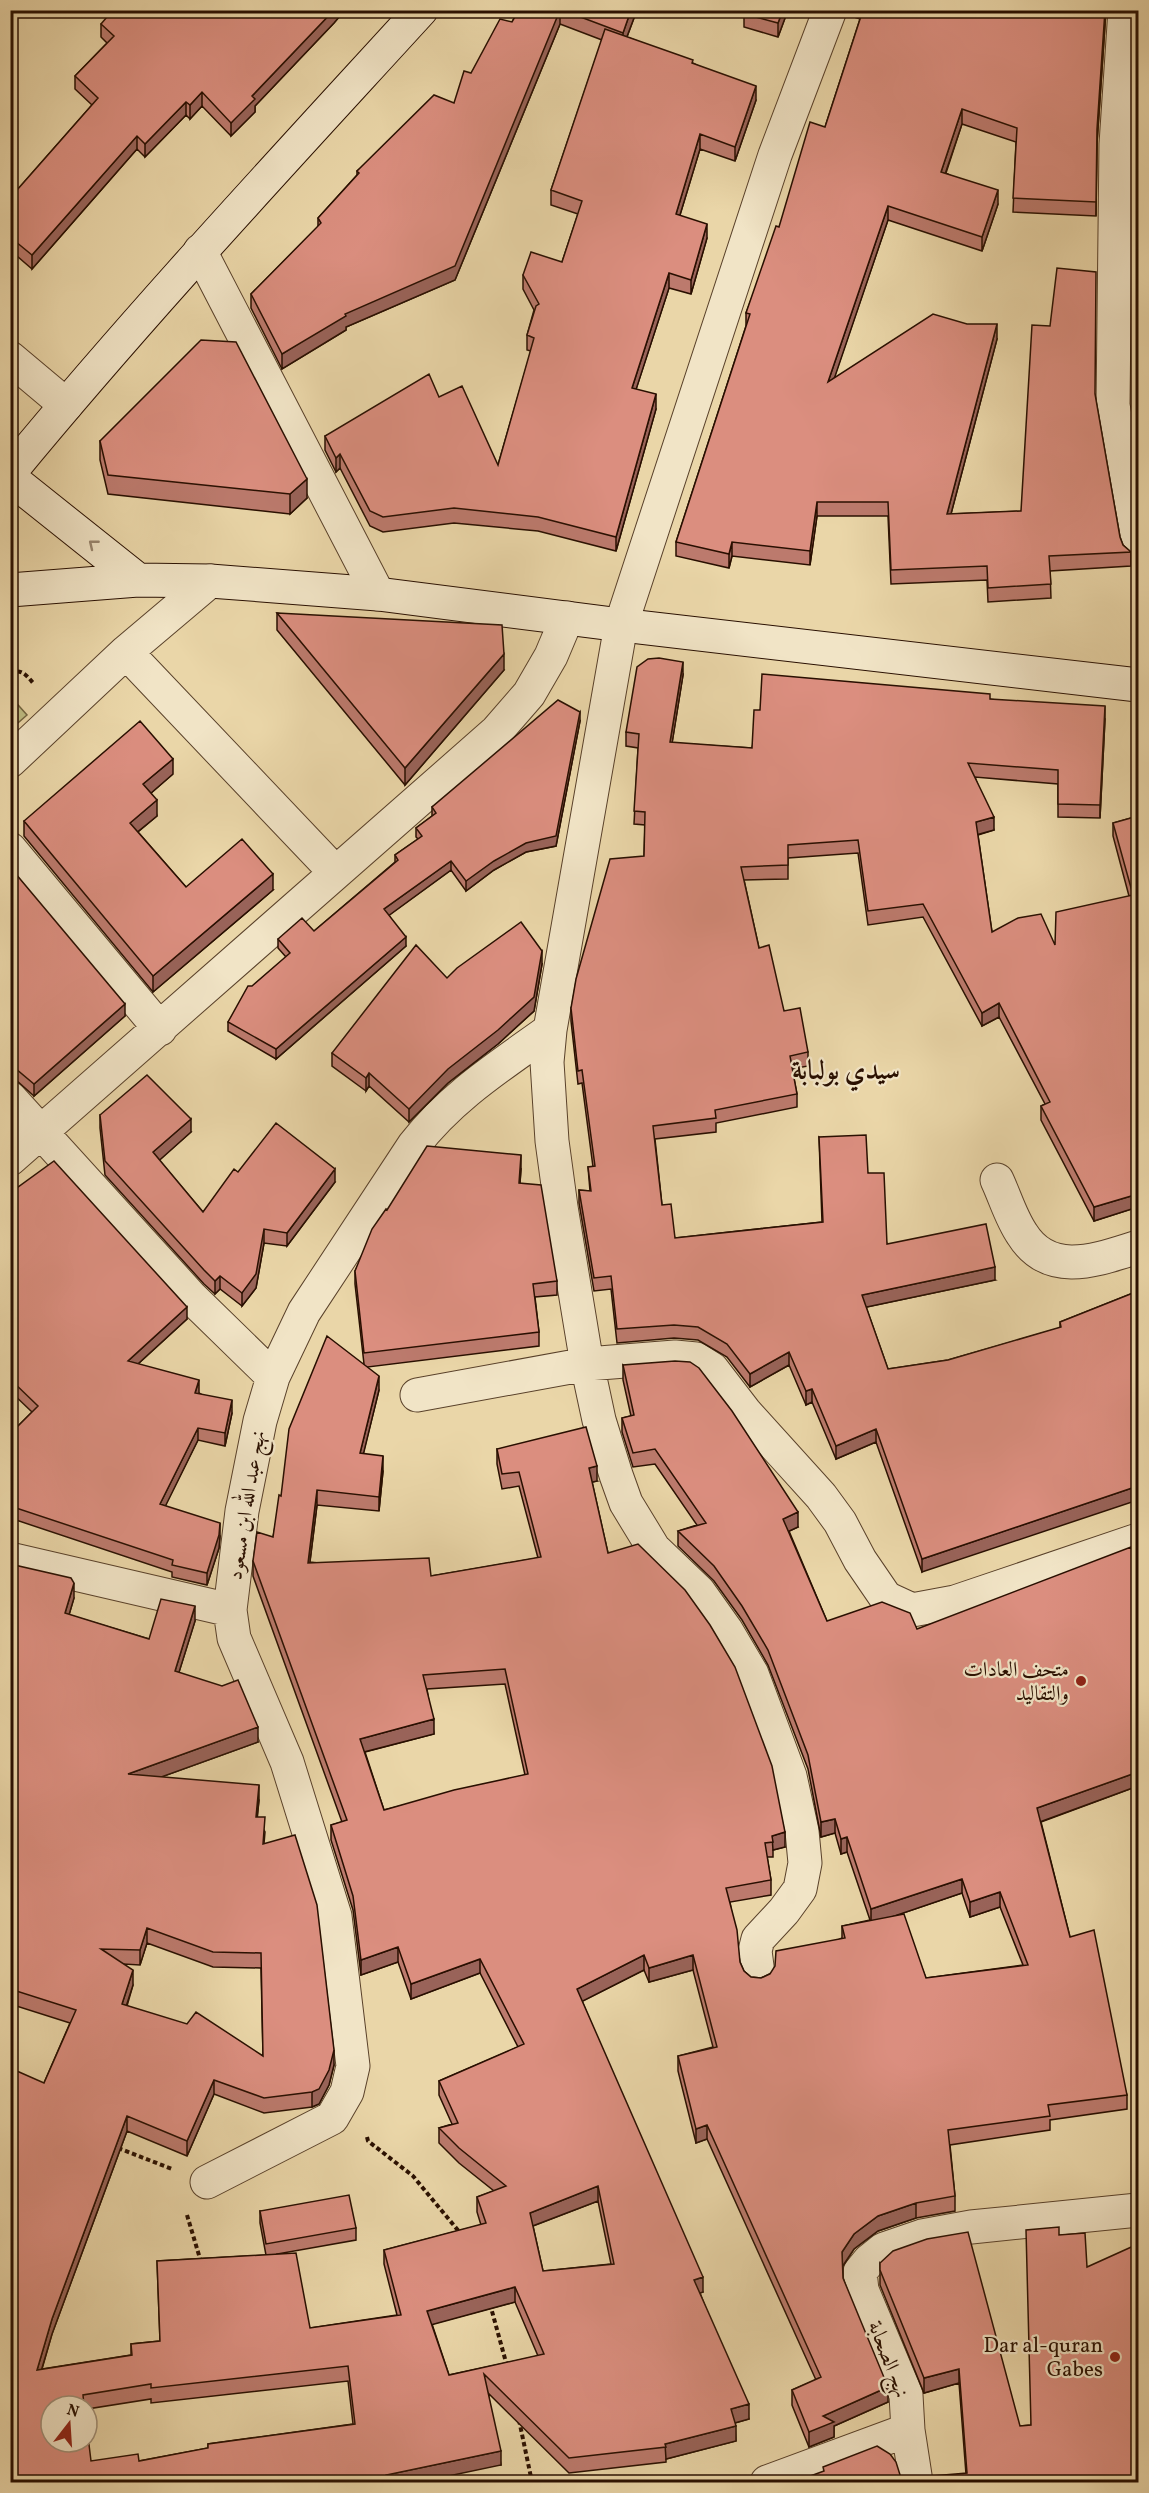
<svg xmlns="http://www.w3.org/2000/svg" width="1149" height="2493" viewBox="0 0 1149 2493" font-family="Vollkorn,Amiri,serif">
  <style>
    .green { fill: #bebc83; stroke: #746642; stroke-width: 1.5 }
    .lines { fill: none; stroke-linecap: round; stroke-linejoin: round }
    .street-casing { stroke: #59412a; stroke-width: 35 }
    .secondary-casing { stroke: #290f00; stroke-width: 35 }
    .path { stroke: #290f00; stroke-width: 4; stroke-dasharray: 4.5 3; stroke-linecap: butt }
    .street { stroke: #f1e4c6; stroke-width: 33 }
    .secondary { stroke: #f1e4c6; stroke-width: 33 }
    .wall { fill: #bc7a6d; stroke: #290f00; stroke-width: 1.5; fill-rule: evenodd }
    .shaded-wall { fill: #996359; stroke: #290f00; stroke-width: 1.5 }
    .building { fill: #db8e7f; stroke: #290f00; stroke-width: 1.5; fill-rule: evenodd }
    .oneway { stroke: #97846d }
    .poi-dot { fill: #8f2418; stroke: #f1e4c6; stroke-width: 2 }
    .labels { text-anchor: middle; stroke-width: 4.5; stroke-linejoin: round; paint-order: stroke }
    .street-label { font-size: 21px; fill: #290f00; stroke: #f1e4c6 }
    .poi-label { font-size: 21px; fill: #290f00; stroke: #f1e4c6; text-anchor: end }
    .district-label { font-size: 27px; font-weight: bold; fill: #290f00; stroke: #f1e4c6 }
  </style>
  <rect width="100%" height="100%" fill="#ead6a8"/>
  <filter id="stains"><feTurbulence type="fractalNoise" baseFrequency=".00333" numOctaves="4"/><feColorMatrix values="0 0 0 0 .2 0 0 0 0 .09 0 0 0 0 .02 0 0 0 .5 -.17"/></filter>
  <radialGradient id="worn" r=".72"><stop offset=".6" stop-color="#630" stop-opacity="0"/><stop offset="1" stop-color="#630" stop-opacity=".3"/></radialGradient>
  <path class="green" d="M11 697 27 715 11 729H10Z"/>
  <g class="lines">
    <g class="street-casing">
      <path id="street" d="M1125 10 1116 144 1113 405 1138 548
        M200 251 378 594
        M10 358 66 405
        M126 652 335 872
        M10 761 126 652 210 581
        M10 849 160 1029
        M10 1098 191 1297 273 1377
        M10 1159 496 732 529 694 551 656 567 618
        M997 1180C1005 1197 1011 1218 1022 1234 1050 1279 1099 1259 1138 1247
        M417 1395 587 1364 675 1357 696 1359 712 1369 745 1412 821 1496 840 1522 860 1560 886 1598 912 1610 955 1602 1138 1540
        M10 1559 230 1610
        M758 1974 755 1951 758 1939 784 1911 800 1889 805 1863 802 1831 790 1776 752 1674 726 1630 699 1592 654 1549 626 1503 616 1475 599 1420 587 1364 561 1207 552 1141 547 1062 550 1030 621 625 775 155 830 10
        M207 2182 332 2118 347 2092 353 2066 335 1916 287 1762 234 1638 230 1610 242 1511 260 1421 273 1377 304 1312 414 1145C452 1096 500 1066 550 1030
        M767 2482 908 2430
        M916 2482 908 2430 906 2395 862 2290 860 2272 869 2261 884 2249 922 2236 971 2227 1138 2210"/>
    </g>
    <g class="secondary-casing">
      <path id="secondary" d="M10 472C141 313 282 162 421 10
        M10 478 138 580
        M10 590 138 580 210 581 378 594 621 625 1138 685"/>
    </g>
    <path class="path" d="M10 673C22 668 27 676 34 684
      M367 2137 368 2141 413 2176 461 2234
      M118 2148 172 2169
      M187 2215 201 2262
      M490 2304 507 2366
      M519 2420 532 2482"/>
    <use href="#street" class="street"/>
    <use href="#secondary" class="secondary"/>
  </g>
  <path class="wall" d="M144 10H345L334 23 255 106V112L231 136 202 106 190 119 186 115 145 157 137 149 32 269 10 250V198L92 105 75 89V76L107 43 101 37V24L139 15Z
    M519 10H637L627 37 693 63 756 100 735 161 700 149 680 215 707 238 691 294 669 288 636 389 656 409 616 551 538 531 454 523 383 532 370 526 340 468 336 472 325 450V436L439 397 498 465 531 351 527 350V335L534 310 523 289V275L562 262 578 214 551 205V190L602 40 560 24 455 280 346 327V330L282 369 251 308V294L318 227V218L357 175V171L454 103 471 73 512 22Z
    M788 10 778 37 744 27V14Z
    M848 10H1106L1097 143 1096 216 1013 212 1016 142 962 124 946 173 998 204 982 251 888 220 834 378 997 339 951 514 1021 511 1095 395 1120 537 1123 545 1131 552V566L1050 571 1051 598 988 602 987 580 891 584 888 516H817L810 565 732 556 729 568 676 556V542L746 326V313L779 227 825 127 860 19 848 15Z
    M100 441 307 498 290 514 108 494 100 460Z
    M277 613 504 670 405 785 277 630Z
    M683 675 672 743 752 748 760 710 990 699 1105 719 1100 818 1058 817V784L975 777 994 830 978 835 992 932 1055 945 1129 896 1113 836V823L1138 816V1207L1094 1221 1041 1120V1106L1045 1104 999 1017 982 1026 923 917 868 925 858 853 788 858V879L744 880 759 948 784 1011 808 1052V1066L792 1069 797 1094V1107L716 1123V1132L655 1139 662 1205 675 1238 822 1222 819 1137 868 1173 887 1244 995 1280 866 1307 888 1369 948 1360 1060 1328V1322L1138 1291 922 1572 876 1442 836 1459 812 1402 806 1405 789 1365 750 1387 727 1357 698 1340 674 1338 617 1343 611 1289 594 1291 579 1203V1190L590 1191 588 1167H593L582 1083 578 1084 571 1021V1008L644 856 645 825 634 824 638 748 626 746V732Z
    M580 721 556 846 526 852 494 870 466 891 451 870 389 915 406 946 276 1059 228 1031V1022L286 957 278 948V939L314 931 395 862V855L418 839 416 837V828L432 816V807Z
    M173 774 151 793 157 816 138 832 186 887 273 890 153 992 24 836V821Z
    M10 867 125 1016 34 1096 16 1080H10Z
    M542 964 534 1011 498 1044 448 1083 409 1122 369 1086 366 1091 332 1066V1053Z
    M100 1115 191 1132 159 1160 203 1212 238 1172 335 1182 287 1246 264 1243 256 1288 242 1306 220 1289 215 1294 204 1284 105 1175 100 1128Z
    M521 1169 520 1183 557 1281V1295L535 1297 539 1332V1346L367 1367 379 1390 363 1454 383 1471 379 1511 317 1505 310 1562 431 1576 538 1558 519 1486 502 1489 497 1464V1449L597 1481 592 1482 608 1553 785 1847 773 1850V1857H767L771 1880V1895L730 1902 740 1962 744 1971 751 1977 761 1978 842 1938V1926L870 1920 847 1852 841 1854 835 1833 821 1837 808 1769 768 1665 742 1620 714 1581 678 1546V1531L697 1525 655 1464 633 1467 622 1432V1418L631 1416 623 1380V1365L798 1527 789 1531 827 1621 917 1629 1138 1786 1041 1822 1070 1937 1127 2095V2109L1050 2120V2130L950 2145 955 2196V2211L916 2218 878 2231 854 2249 843 2266V2278L888 2402 834 2426V2437L809 2447 792 2405V2390L816 2380 707 2139 696 2143 678 2071V2056L713 2047 693 1970 649 1982 644 1970 582 2001 703 2292 700 2293 749 2419 735 2423 736 2441 666 2459V2462L569 2473 488 2393 501 2465 10 2482 44 2083 70 2023 10 2004V1564L74 1598 69 1615 149 1639 195 1621 179 1672 258 1742 161 1777 259 1800 257 1817 265 1832 264 1844 334 2065 329 2085 319 2104 312 2107 264 2113 214 2094 187 2156 127 2131 52 2334 42 2369 131 2355V2344L160 2341 157 2261 266 2255 260 2223V2211L356 2228V2240L277 2254 310 2328 397 2315 384 2264V2250L481 2225 477 2212V2197L494 2191 459 2163 439 2143V2128L452 2124 439 2095V2081L518 2047 480 1973 411 1999 398 1962 361 1975 353 1910 331 1840V1825L342 1822 253 1576V1561L273 1537 281 1496 364 1364 355 1284V1271L387 1210ZM505 1684 525 1775 384 1810 365 1752 434 1734 427 1689ZM962 1893 970 1917 1000 1907 1023 1965 926 1978 900 1914ZM147 1943 213 1967 261 1968 263 2056 127 2006 133 1985 124 1964 140 1965ZM598 2201 611 2264 543 2271 533 2226ZM515 2302 538 2356 449 2375 432 2324ZM348 2381 353 2424 208 2444V2448L139 2461H91L51 2406H87V2409L151 2399V2403Z
    M10 1193 187 1319 138 1364 199 1393 232 1413 225 1446 198 1440 165 1506 220 1536 219 1548 207 1585 172 1577V1572L10 1518V1434L32 1412 10 1391Z
    M1059 2235 1087 2267 1138 2482 966 2474 959 2383 924 2393 880 2285V2263L1020 2426 1031 2425Z"/>
  <path class="shaded-wall" d="M334 10H345L334 23 255 106V112L231 136V123L252 96Z
    M560 10V24L455 280 346 327V330L282 369V354L345 314Z
    M631 10H637L623 47V33Z
    M783 10H788L778 37V23Z
    M1105 10H1106L1097 143 1096 216 1097 129Z
    M756 86V100L735 161V147Z
    M202 92V106L190 119V105Z
    M186 102V115L145 157V144Z
    M962 109V124L941 186V172Z
    M700 134V149L676 228V214Z
    M137 136V149L32 269V255Z
    M998 190V204L982 251V237Z
    M888 206V220L828 397V382Z
    M707 224V238L691 294V280Z
    M669 273V288L632 402V388Z
    M997 324V339L947 529V514Z
    M15 374V387L10 392V379Z
    M656 394V409L616 551V537Z
    M340 454V468L336 472V458Z
    M307 479V498L290 514V494Z
    M817 502V516L810 565V551Z
    M732 542V556L729 568V554Z
    M504 654V670L405 785V768Z
    M683 662V675L670 756V742Z
    M1105 706V719L1100 818V805Z
    M580 712V721L556 846 526 852 494 870 466 891V881Z
    M173 759V774L143 800V784Z
    M157 800V816L130 838V823Z
    M994 817V830L976 835V822Z
    M451 861V870L384 919V909Z
    M273 874V890L153 992V976Z
    M406 937V946L276 1059V1049Z
    M542 951V964L534 1011 498 1044 448 1083 409 1122V1109Z
    M999 1003V1017L982 1026V1013Z
    M125 1004V1016L34 1096V1084Z
    M369 1073V1086L366 1091V1078Z
    M191 1119V1132L153 1166V1152Z
    M521 1155V1169L519 1196V1183Z
    M335 1169V1182L287 1246V1233Z
    M1138 1194V1207L1094 1221V1207Z
    M264 1229V1243L256 1288 242 1306V1293Z
    M995 1267V1280L862 1308V1295Z
    M220 1276V1289L215 1294V1281Z
    M187 1307V1319L128 1373V1361Z
    M789 1352V1365L750 1387V1374Z
    M379 1376V1390L360 1468V1453Z
    M199 1380V1393L195 1405V1393Z
    M812 1389V1402L806 1405V1391Z
    M232 1400V1413L225 1446V1433Z
    M198 1428V1440L160 1517V1504Z
    M876 1429V1442L836 1459V1446Z
    M383 1456V1471L379 1511V1497Z
    M597 1466V1481L589 1483V1468Z
    M1138 1486V1500L922 1572V1559Z
    M317 1490V1505L308 1577V1563Z
    M798 1512V1527L783 1534V1519Z
    M220 1523V1536L219 1548 207 1585V1573Z
    M74 1583V1598L65 1628V1613Z
    M195 1606V1621L175 1685V1671Z
    M434 1719V1734L360 1753V1739Z
    M258 1727V1742L128 1789V1774Z
    M1138 1772V1786L1037 1823V1808Z
    M259 1785V1800L256 1832V1817Z
    M835 1819V1833L821 1837V1822Z
    M785 1832V1847L773 1850 772 1836Z
    M847 1837V1852L841 1854V1839Z
    M962 1879V1893L871 1924V1909Z
    M1000 1892V1907L970 1917V1902Z
    M147 1928V1943L140 1965V1950Z
    M398 1947V1962L361 1975V1960Z
    M644 1955V1970L577 2004V1989Z
    M693 1955V1970L649 1982V1968Z
    M480 1959V1973L411 1999V1984Z
    M133 1970V1985L122 2019V2004Z
    M334 2050V2065L329 2085 319 2104 312 2107V2092Z
    M214 2080V2094L187 2156V2141Z
    M127 2116V2131L52 2334 37 2385V2370L52 2319Z
    M707 2125V2139L696 2143V2129Z
    M598 2186V2201L530 2227V2213Z
    M916 2203V2218L878 2231 854 2249 842 2267V2252L854 2234 878 2216Z
    M703 2277V2292L694 2295V2280Z
    M515 2287V2302L427 2326V2311Z
    M959 2369V2383L924 2393V2378Z
    M888 2387V2402L834 2426V2437L809 2447V2432L823 2416Z
    M749 2404V2419L731 2424V2409Z
    M736 2426V2441L666 2459 665 2444Z
    M501 2451V2465L420 2482H386V2475Z"/>
  <path class="building" d="M113 10H134L139 15 144 10H334L252 96 255 99 231 123 202 92 190 105 186 102 145 144 137 136 32 255 10 237V198L98 98 75 76 114 36 101 24Z
    M519 10H560L455 266 345 314 346 316 282 354 251 294 321 223 318 218 359 173 357 171 434 95 454 103 464 71 471 73 500 19 512 22Z
    M562 10H631L623 33Z
    M745 10H783L778 23 744 14Z
    M863 10H1105L1097 129 1096 202 1013 198 1017 128 962 109 941 172 998 190 982 237 888 206 828 382 933 314 967 324H997L947 514 1021 511 1032 325 1050 326 1057 268 1096 272 1095 394 1120 537 1123 545 1131 552 1049 556 1051 584 988 588 987 566 891 570 888 502H817L810 551 732 542 729 554 676 542 750 314 746 313 776 226 779 227 810 122 825 127Z
    M605 29 693 60 692 63 756 86 735 147 700 134 676 214 707 224 691 280 669 273 632 388 656 394 616 537 538 517 454 508 383 517 370 511 340 454 336 458 325 436 429 374 439 397 462 386 498 465 534 338 527 335 536 306 539 304 523 275 531 252 562 262 582 201 551 190Z
    M201 340 236 342 307 479 290 494 108 475 100 441Z
    M10 370 15 374 10 379Z
    M277 613 502 625 504 654 405 768Z
    M659 658 683 662 670 742 752 748 754 710H760L762 674 990 694V699L1105 706 1100 805 1058 804V770L968 763 994 817 976 822 992 932 1018 918 1041 914 1055 945 1056 912 1133 895 1113 823 1138 816V1194L1094 1207 1041 1106 1050 1102 999 1003 982 1013 923 904 868 911 858 840 788 845V865L741 867 759 948 769 945 784 1011 800 1008 808 1052 790 1056 797 1094 715 1110 716 1118 653 1126 662 1205 671 1204 675 1238 823 1222 819 1137 866 1135 868 1173H884L887 1244 986 1224 995 1267 862 1295 888 1369 948 1360 1061 1327 1060 1322 1138 1291V1486L922 1559 876 1429 836 1446 812 1389 806 1391 789 1352 750 1374 727 1344 698 1327 674 1325 617 1329 611 1276 594 1278 579 1190 591 1191 588 1167 595 1166 582 1070 578 1071 571 1008 576 979 610 859 644 856 645 812 634 811 639 734 626 732 637 667 648 659Z
    M558 700 580 712 556 836 526 843 494 861 466 881 451 861 384 909 406 937 276 1049 228 1022 248 986H252L290 953 278 939 302 918 314 931 398 860 395 855 422 836 416 828 436 813 432 807Z
    M140 721 173 759 143 784 157 800 130 823 186 887 242 839 273 874 153 976 24 821Z
    M10 867 125 1004 34 1084 16 1069 10 1068Z
    M521 922 542 951 534 997 498 1030 448 1069 409 1109 369 1073 366 1078 332 1053 416 945 447 978 457 968Z
    M147 1075 191 1119 153 1152 203 1212 234 1169 238 1172 276 1123 335 1169 287 1233 264 1229 256 1274 242 1293 220 1276 215 1281 204 1270 105 1161 100 1115Z
    M427 1146 521 1155 519 1183 541 1185 557 1281 533 1284 539 1332 364 1353 355 1271 372 1229 386 1209 387 1210Z
    M54 1161 187 1307 128 1361 199 1380 195 1393 232 1400 225 1433 198 1428 160 1504 220 1523 219 1535 207 1573 172 1565 173 1560 10 1506V1434L38 1406 10 1379V1193Z
    M327 1336 379 1376 360 1453 383 1456 379 1497 317 1490 308 1563 429 1558 431 1576 541 1557 519 1472 502 1474 497 1449 586 1427 597 1466 589 1468 608 1553 638 1544 685 1590 710 1625 735 1667 772 1766 785 1832 772 1836 773 1842 765 1843 771 1880 726 1888 737 1930 740 1962 744 1971 751 1977 761 1978 770 1974 775 1966 776 1951 845 1938 842 1926 904 1914 926 1978 1028 1965 1000 1892 970 1902 962 1879 871 1909 847 1837 841 1839 835 1819 821 1822 808 1755 768 1650 742 1606 714 1566 678 1531 706 1523 655 1449 633 1453 622 1418 634 1415 623 1365 675 1361 690 1362 699 1368 732 1411 798 1512 783 1519 827 1621 882 1602 910 1613 917 1629 1131 1547 1138 1568V1772L1037 1808 1070 1937 1094 1930 1127 2095 1048 2105 1050 2116 948 2130 955 2196 916 2203 878 2216 854 2234 842 2252 843 2278 888 2387 823 2416 834 2422 809 2432 792 2390 821 2377 707 2125 696 2129 678 2056 717 2047 693 1955 649 1968 644 1955 577 1989 703 2277 694 2280 749 2404 731 2409 736 2426 665 2444 666 2447 569 2458 484 2374 501 2451 386 2475 387 2482H10V2068L44 2083 76 2010 10 1989V1564L71 1578 74 1583 65 1613 149 1639 161 1599 195 1606 175 1671 222 1686 238 1680 258 1727 128 1774 259 1785 256 1817H265L263 1844 295 1835 317 1905 334 2050 329 2070 319 2089 312 2092 264 2098 214 2080 187 2141 127 2116 52 2319 37 2370 132 2355 131 2344 160 2341 157 2261 296 2253 310 2328 401 2315 384 2250 486 2223 477 2197 506 2186 459 2148 439 2128 458 2123 439 2081 524 2044 480 1959 411 1984 398 1947 361 1960 353 1896 331 1825 347 1820 253 1561 257 1532 273 1537 279 1495 281 1496 289 1429ZM505 1669 528 1774 454 1790 384 1810 360 1739 434 1719 423 1675ZM147 1928 213 1952 261 1953 263 2056 196 2012 187 2024 122 2004 133 1970 101 1949 140 1950ZM598 2186 614 2264 543 2271 530 2213ZM515 2287 544 2354 449 2375 427 2311ZM348 2366 355 2424 208 2444V2448L139 2461 138 2454 91 2461 87 2428V2442H51V2406H84L83 2395 151 2384V2388Z
    M349 2195 356 2228 266 2244 260 2211Z
    M1059 2227V2235L1085 2233 1087 2267 1138 2244V2482H926L932 2476 967 2473 959 2369 924 2378 880 2270V2263L893 2251 927 2239 968 2232 1020 2426 1031 2425 1026 2230Z
    M877 2446 890 2454 896 2462 901 2478 907 2482H794L824 2471 823 2467Z"/>
  <defs><path id="oneway-chevron" d="M-2-3.5L2.5 0L-2 3.5" fill="none" stroke-width="1.6" stroke-linecap="round" stroke-linejoin="round" transform="scale(1.5)"/></defs>
  <use class="oneway" href="#oneway-chevron" transform="translate(93 544) rotate(-141)"/>
  <g class="poi-dot">
    <circle cx="1081" cy="1681" r="6"/>
    <circle cx="1115" cy="2357" r="6"/>
  </g>
  <g class="labels">
    <g class="street-label">
      <text transform="translate(246 1505) rotate(-81)" y="7">نهج عبد الله ابن مسعود</text>
      <text transform="translate(889 2359) rotate(69)" y="7">نهج الصحابة</text>
    </g>
    <g class="poi-label">
      <text x="1069" y="1676">متحف العادات<tspan x="1069" dy="24">والتقاليد</tspan></text>
      <text x="1103" y="2352">Dar al-quran<tspan x="1103" dy="24">Gabes</tspan></text>
    </g>
    <g class="district-label">
      <text x="846" y="1079">سيدي بولبابة</text>
    </g>
  </g>
  <rect width="1149" height="2493" fill="none" stroke="#ead6a8" stroke-width="36"/>
  <rect x="12" y="12" width="1125" height="2469" fill="none" stroke="#290f00" stroke-width="3"/>
  <rect x="18" y="18" width="1113" height="2457" fill="none" stroke="#290f00" stroke-width="1.5"/>
  <g transform="translate(69 2424) rotate(17)"><circle r="28" fill="#f1e4c6" stroke="#a18f77" stroke-width="1.5"/>
  <path d="M0-4.5L10 22L0 15L-10 22Z" fill="#8f2418"/>
  <text y="-9" font-size="16" font-weight="bold" text-anchor="middle" fill="#290f00">N</text>
  </g>
  <rect width="100%" height="100%" filter="url(#stains)"/>
  <rect width="100%" height="100%" fill="url(#worn)"/>
</svg>
